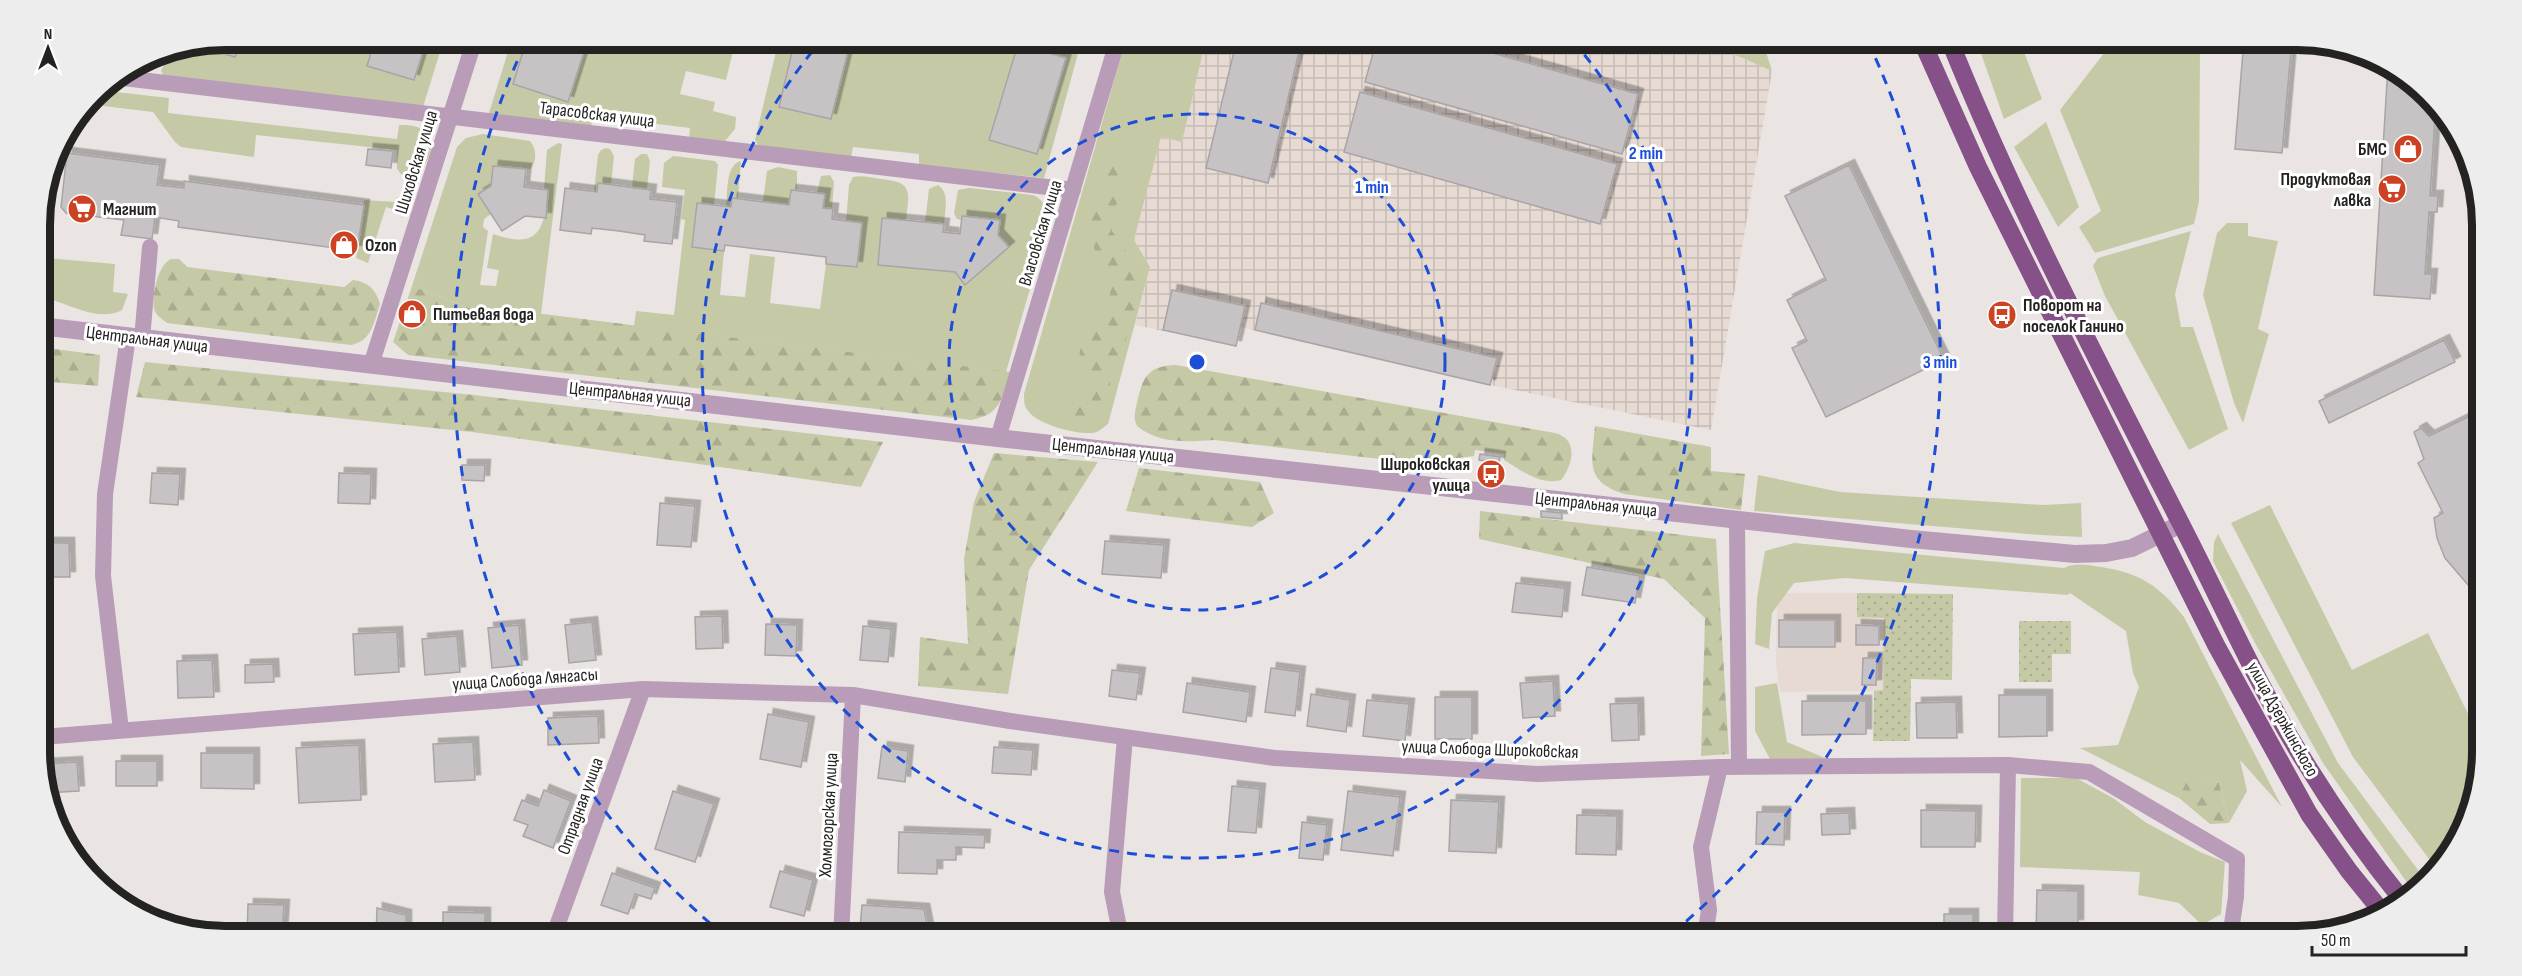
<svg xmlns="http://www.w3.org/2000/svg" width="2522" height="976" viewBox="0 0 2522 976" font-family="'Sofia Sans Condensed',sans-serif">
  <style>
    .built { fill: #e6dad3 }
    .industrial { fill: url(#industrial-grid) }
    .green { fill: #c6c9a6 }
    .forest { fill: url(#forest-firs) }
    .garden { fill: url(#garden-dots) }
    .building { fill: #c7c3c5; stroke: #a8a4a7; stroke-width: 1.5; filter: url(#shadow) }
    .lines { fill: none; stroke-linecap: round; stroke-linejoin: round }
    .minor { stroke: #b89cb8; stroke-width: 16 }
    .tertiary { stroke: #b89cb8; stroke-width: 18 }
    .trunk { stroke: #865188; stroke-width: 18 }
    .ring { fill: none; stroke: #1d4ed8; stroke-width: 3; stroke-dasharray: 10 8 }
    .labels { text-anchor: middle; stroke-width: 6; stroke-linejoin: round; paint-order: stroke }
    .street-label { font-size: 18px; fill: #252322; stroke: #fff }
    .poi-label { font-size: 18px; font-weight: bold; fill: #252322; stroke: #fff; text-anchor: start }
    .rim { fill: none; stroke: #252322; stroke-width: 8 }
    .centre { fill: #1d4ed8; stroke: #fff; stroke-width: 3 }
    .ring-label { font-size: 18px; text-anchor: middle; font-weight: bold; fill: #1d4ed8; stroke: #fff; stroke-width: 6; stroke-linejoin: round; paint-order: stroke }
  </style>
  <defs>
    <pattern id="industrial-grid" width="8" height="8" patternUnits="userSpaceOnUse" patternTransform="scale(1.5)"><rect width="8" height="8" fill="#e6dad3"/><path d="M0 4h8M4 0v8" fill="none" stroke="#c5bbb5"/></pattern>
    <pattern id="forest-firs" width="22" height="20" patternUnits="userSpaceOnUse" patternTransform="scale(1.5)"><rect width="22" height="20" fill="#c6c9a6"/><path d="M5 1l3.5 6h-7zM16 11l3.5 6h-7z" fill="#aaac8f"/></pattern>
    <pattern id="garden-dots" width="8" height="8" patternUnits="userSpaceOnUse" patternTransform="scale(1.5)"><rect width="8" height="8" fill="#c6c9a6"/><path d="M2 2h.1M6 6h.1" fill="none" stroke="#aaac8f" stroke-width="1.8" stroke-linecap="round"/></pattern>
    <filter id="shadow"><feDropShadow dx="5.5" dy="-5.5" stdDeviation="0" flood-color="#0004"/></filter>
  </defs>
  <rect width="100%" height="100%" fill="#eae5e3"/>
  <path class="built" d="M1777 593H1857V617L1884 618 1883 691 1780 692 1776 664Z"/>
  <path class="industrial" d="M1206 39H1699L1772 71 1711 430 1490 385 1241 327 1236 346 1135 325 1150 267 1134 240 1161 137 1182 142Z"/>
  <path class="green" d="M225 39H444L423 107 164 76 161 71 166 60 164 51Z
    M512 39H736L726 80 686 71 680 94 715 102 713 111 736 117 735 129 725 141 689 139 690 128 593 116 591 127 488 116Z
    M779 39H1082L1044 178 919 165V154L853 147 851 158 758 145 755 140Z
    M1126 39H1206L1182 142 1161 137 1134 240 1150 267 1108 424C1103 428 1098 433 1091 433 1076 434 1039 425 1029 412 1024 407 1024 401 1024 394Z
    M1699 39H1762L1772 71Z
    M1976 39H2019L2042 99 2004 119Z
    M2115 39H2220V46L2200 49 2199 202 2194 224 2095 253 2079 227 2101 211 2060 110Z
    M98 90 169 98 168 113 397 139 399 125C407 125 416 125 423 130 441 144 425 172 409 178H404L397 169V150L256 135 254 157 181 147 175 142 153 112 87 104 94 103Z
    M2046 122 2079 207 2058 227 2014 147Z
    M483 134 530 141C537 149 537 162 530 169L493 166 491 186 478 194 491 214 484 219 483 227 488 231 480 285 496 286 499 270 487 268 493 234C539 250 544 230 548 191L544 189 547 150 558 143 562 144 541 314 472 309 412 286 457 147 466 138Z
    M606 148 610 149 614 156 611 185 598 183 597 192 594 191 598 155 601 150Z
    M641 154H647L650 161 647 189 632 187 635 159Z
    M673 156 715 161 718 165 714 205 697 203 692 247 724 251 720 295 745 297 750 254 775 257 770 303 820 309 826 264 857 267 862 223 846 221 849 185 853 177C862 175 872 178 881 179 914 182 909 192 906 220L882 218 878 265 955 272 965 284 1009 247 998 235 999 220 962 216 961 220 957 219 954 213 958 190 969 188 1033 195C1045 201 1049 209 1049 223L1006 372 634 326 636 311 674 315 685 220 681 219 685 190 662 187 664 163Z
    M741 161 738 198H732L731 207H726C728 193 725 165 741 161Z
    M778 167 797 171V191L791 190 789 205 763 201 767 171Z
    M830 175 834 182 832 209 823 208 825 194 817 193 821 176Z
    M938 185C950 193 945 210 944 224L925 222 929 189Z
    M396 197 406 204 411 215 386 207 368 263 356 258 364 200 395 202Z
    M2227 223H2248V236L2278 241 2258 329 2269 334 2243 423 2234 403 2203 295 2217 233Z
    M2191 231 2175 294 2181 327H2193L2228 429 2189 450 2105 296 2093 266 2098 258Z
    M40 249 45 250 47 258 115 264 113 292 128 294 122 310C101 322 72 306 50 299V295L40 294Z
    M1758 475 1840 492 2043 505 2081 503 2082 537 2041 535 1754 511Z
    M2270 505 2352 670 2428 633 2483 744 2473 811 2445 864 2438 871 2353 757 2231 523Z
    M2218 534 2338 763 2427 882 2415 894 2323 763 2255 643 2213 561 2214 542Z
    M1794 543 2064 568C2076 562 2087 565 2101 567 2140 573 2160 586 2184 617L2282 807 2240 760 2247 791 2229 823 2219 783 2189 777 2179 798 2080 748 2118 745 2139 687 2133 673 2126 631 2070 593 2068 595 1845 578 1794 583 1772 613 1769 649 1755 644 1757 598 1765 551Z
    M1777 683 1787 742 1825 758 1770 759 1755 731V687Z
    M2021 778H2076L2113 798 2145 822 2200 852 2225 862 2221 914 2202 925 2179 903 2138 895 2140 872 2020 867Z"/>
  <path class="forest" d="M1111 160 1117 164 1120 192 1112 220V231L1138 267 1140 291 1124 346 1110 369V393L1107 407 1098 420 1078 428 1065 420C1070 405 1077 398 1092 390L1079 361 1080 350 1089 327 1108 303 1111 289 1101 258 1095 251 1088 227 1108 184 1103 166Z
    M171 259H179L187 267 344 287 353 280C369 282 376 290 380 304 374 322 372 341 351 345L167 323C162 319 155 315 154 308 152 294 158 265 171 259Z
    M412 286 472 309 511 310 1010 372C1001 399 1002 414 971 420L408 355 393 342Z
    M40 347 100 355 98 386 40 381Z
    M145 362 474 395 883 442 861 487 472 432 136 397Z
    M1176 365 1555 433C1579 439 1573 465 1561 480 1540 486 1521 470 1504 460V454L1475 450 1474 456 1416 463 1214 440C1187 442 1159 444 1137 426 1133 418 1135 411 1137 403 1143 377 1147 366 1176 365Z
    M1595 426 1711 447V471L1745 474 1741 510 1624 494C1584 481 1592 462 1595 426Z
    M994 453 1098 462 1029 570 1008 694 918 686 920 637 968 644 964 559 974 502Z
    M1139 468 1260 482 1274 513 1252 527 1126 511Z
    M1480 511 1716 539 1729 754 1701 756 1705 618 1664 579 1479 539Z
    M2189 776 2219 783 2229 823 2210 824 2179 798Z"/>
  <path class="garden" d="M1857 593 1953 594 1952 680 1911 679 1910 741H1873L1874 691 1883 690 1884 618 1857 617Z
    M2019 621H2071V654H2052V682H2019Z"/>
  <path class="building" d="M225 39H241L235 57 196 45Z
    M375 39H427L414 80 367 66Z
    M527 39H588L568 102 513 84Z
    M795 39H851L831 119 779 107Z
    M1237 39H1302L1268 183 1206 168Z
    M1377 39H1442L1638 94 1622 154 1365 82Z
    M2244 39H2292L2282 153 2235 149Z
    M1018 44 1066 58 1037 154 989 140Z
    M2388 66 2410 77 2436 103 2430 196H2438L2437 212H2429L2425 274H2432L2430 299 2374 295Z
    M1360 92 1617 164 1600 224 1344 152Z
    M368 149 393 151 391 168 366 165Z
    M67 153 160 165 157 185 184 188V181L364 205 357 251 178 227 179 221 155 217 152 239 121 235 124 220 66 213 61 207Z
    M1849 165 1944 360 1826 417 1792 348 1807 341 1787 300 1826 280 1785 196Z
    M493 166 526 169 524 187 548 190 546 218 525 216 502 231 478 194 491 186Z
    M598 183 651 190 650 199 677 202 672 244 644 241 645 235 619 231 592 228 591 234 560 230 565 188 597 192Z
    M791 190 825 194 823 208 833 209 832 219 862 223 857 267 826 264V257L725 245 724 251 692 247 697 203 731 207 732 198 789 205Z
    M962 216 1000 220 998 235 1009 247 965 285 955 272 878 265 882 218 944 224 943 232 960 234Z
    M1172 290 1245 306 1236 346 1163 330Z
    M1261 303 1497 358 1490 385 1255 330Z
    M2444 340 2455 362 2329 423 2319 401Z
    M2482 410 2483 592 2477 582 2469 586 2445 558 2437 538 2434 518 2443 513 2418 463 2424 459 2414 432 2421 428 2429 436Z
    M1480 454 1500 457 1499 463 1479 460Z
    M462 465H485L484 481 462 480Z
    M152 473 180 474 178 505 150 503Z
    M339 473 371 474 370 504 338 503Z
    M660 503 695 506 691 547 657 545Z
    M1541 511 1562 513V519L1541 517Z
    M1105 541 1164 545 1161 578 1102 574Z
    M45 543H69L70 577H45Z
    M1587 567 1640 576 1635 603 1582 595Z
    M1516 583 1565 588 1562 617 1512 612Z
    M722 616 723 648 696 649 695 617Z
    M1779 620H1835V647H1779Z
    M592 622 596 660 569 663 565 625Z
    M766 624 797 625 796 656 765 655Z
    M519 625 522 665 492 668 488 628Z
    M1856 625 1879 626V645H1856Z
    M863 626 891 629 888 662 860 660Z
    M397 632 399 672 355 675 353 634Z
    M457 636 460 672 425 675 422 639Z
    M1863 658H1877L1876 685H1862Z
    M212 660 214 697 178 698 177 661Z
    M273 664 274 682 245 683V665Z
    M1271 668 1300 672 1295 716 1265 712Z
    M1112 670 1140 673 1136 700 1109 696Z
    M1553 681 1555 716 1523 718 1520 683Z
    M1187 683 1250 692 1246 722 1183 712Z
    M1311 694 1350 700 1346 732 1307 726Z
    M1999 695H2047V736L1999 737Z
    M1435 697H1472V739H1435Z
    M1367 700 1409 704 1405 741 1363 736Z
    M1802 701H1866V734L1802 735Z
    M1956 702 1957 738H1917L1916 703Z
    M1638 703 1639 740 1612 741 1610 704Z
    M768 714 809 722 801 767 760 759Z
    M598 716 599 743 548 745V718Z
    M473 742 475 780 435 782 433 744Z
    M359 745 361 800 299 803 296 748Z
    M882 747 908 751 905 782 878 778Z
    M994 747 1033 750 1031 775 992 773Z
    M201 753H254V789L201 788Z
    M116 761H157V786H116Z
    M77 762 79 791 45 793 43 787 42 764Z
    M1232 786 1260 789 1256 833 1228 831Z
    M544 790 571 801 553 848 523 836 528 825 514 820 522 800 538 806Z
    M673 791 714 804 695 862 655 849Z
    M1348 791 1400 797 1393 856 1341 850Z
    M1451 800 1499 802 1496 853 1449 851Z
    M1921 810 1976 811 1975 847H1921Z
    M1757 812H1785L1784 845 1756 844Z
    M1849 813 1850 834 1822 835 1821 814Z
    M1577 815 1617 816 1616 855 1576 854Z
    M1302 822 1327 825 1323 860 1299 858Z
    M899 832 985 835 984 848 956 847V860H937V874L898 873Z
    M780 871 813 880 804 916 770 907Z
    M612 873 655 888 651 899 635 894 628 914 601 905Z
    M2037 890 2078 891V925H2053V937H2023L2036 935Z
    M248 904 284 905 282 937H247Z
    M862 905 924 909 928 929 925 937H877L878 929 860 928Z
    M377 908 406 915V937H376Z
    M443 912 485 913V937H443Z
    M1944 914H1973V937H1944Z"/>
  <g class="lines">
    <path class="minor" d="M115 77 1073 190
      M142 339 150 247
      M371 365 475 39
      M998 438 1118 39
      M1737 520 1739 767
      M121 730 103 576 105 494 128 337
      M42 737 643 689 853 695 1010 721 1275 758 1538 774 1720 767 2008 765 2089 772 2237 859 2236 897 2230 937
      M553 937 643 689
      M841 937 853 695
      M1121 937 1112 892 1125 737
      M1705 937 1709 910 1701 847 1720 767
      M2005 937 2008 765"/>
    <path class="tertiary" d="M40 326 998 438 1911 539 2075 554 2106 553 2132 548 2181 524"/>
    <path class="trunk" d="M1921 39 1978 167 2216 645 2309 814 2349 871 2383 913
      M1949 39C2015 204 2099 363 2180 522 2219 597 2253 676 2297 749 2329 802 2365 854 2404 902"/>
  </g>
  <g class="ring">
    <circle cx="1197" cy="362" r="248"/>
    <path d="M1573 41A495 495 0 1 1 821 41"/>
    <path d="M724 935A743 743 0 0 1 526 42M1868 42A743 743 0 0 1 1670 935"/>
  </g>
  <defs>
    <g id="shop-disc" transform="scale(1.5)"><circle r="9.5" fill="#cc4222" stroke="#fff"/><path d="M-5-2.5h2.3a2.7 3.5 0 0 1 5.4 0H5L5.5 6h-11ZM-1.5-2.5h3a1.5 2.3 0 0 0-3 0Z" fill="#fff"/></g>
    <g id="supermarket-disc" transform="scale(1.5)"><circle r="9.5" fill="#cc4222" stroke="#fff"/><path d="M-6-5.5h2.5l.6 2H6L4.5 2H-2.5L-4.4-4H-6ZM-1.5 3.2a1.3 1.3 0 1 0 .1 0ZM3 3.2a1.3 1.3 0 1 0 .1 0Z" fill="#fff"/></g>
    <g id="bus-disc" transform="scale(1.5)"><circle r="9.5" fill="#cc4222" stroke="#fff"/><path d="M-5-6H5V4H4V6H2V4H-2V6H-4V4H-5ZM-3.5-4V0h7V-4ZM-3.5 1.2v1.5H-2V1.2ZM2 1.2v1.5H3.5V1.2Z" fill="#fff"/></g>
  </defs>
  <g fill-rule="evenodd">
    <use href="#shop-disc" x="2408" y="149"/>
    <use href="#supermarket-disc" x="2392" y="189"/>
    <use href="#supermarket-disc" x="82" y="209"/>
    <use href="#shop-disc" x="344" y="245"/>
    <use href="#shop-disc" x="412" y="314"/>
    <use href="#bus-disc" x="2002" y="315"/>
    <use href="#bus-disc" x="1491" y="474"/>
  </g>
  <g class="labels">
    <g class="street-label">
      <text transform="translate(597 114) rotate(7)" y="6">Тарасовская улица</text>
      <text transform="translate(416 162) rotate(-73)" y="6">Шиховская улица</text>
      <text transform="translate(1040 233) rotate(-73)" y="6">Власовская улица</text>
      <text transform="translate(147 339) rotate(7)" y="6">Центральная улица</text>
      <text transform="translate(630 394) rotate(6)" y="6">Центральная улица</text>
      <text transform="translate(1113 450) rotate(6)" y="6">Центральная улица</text>
      <text transform="translate(1596 504) rotate(6)" y="6">Центральная улица</text>
      <text transform="translate(525 679) rotate(-4)" y="6">улица Слобода Лянгасы</text>
      <text transform="translate(2283 719) rotate(61)" y="6">улица Дзержинского</text>
      <text transform="translate(1490 749) rotate(2)" y="6">улица Слобода Широковская</text>
      <text transform="translate(580 806) rotate(-70)" y="6">Отрадная улица</text>
      <text transform="translate(828 815) rotate(-87)" y="6">Холмогорская улица</text>
    </g>
    <g class="poi-label">
      <text x="2387" y="155" text-anchor="end">БМС</text>
      <text x="2371" y="185" text-anchor="end">Продуктовая<tspan x="2371" dy="21">лавка</tspan></text>
      <text x="103" y="215">Магнит</text>
      <text x="365" y="251">Ozon</text>
      <text x="2023" y="311">Поворот на<tspan x="2023" dy="21">поселок Ганино</tspan></text>
      <text x="433" y="320">Питьевая вода</text>
      <text x="1470" y="470" text-anchor="end">Широковская<tspan x="1470" dy="21">улица</tspan></text>
    </g>
  </g>
  <path d="M0 0H2522V976H0ZM225 50H2297A175 175 0 0 1 2472 225V751A175 175 0 0 1 2297 926H225A175 175 0 0 1 50 751V225A175 175 0 0 1 225 50Z" fill="#eeeded" fill-rule="evenodd"/>
  <path class="rim" d="M225 50H2297A175 175 0 0 1 2472 225V751A175 175 0 0 1 2297 926H225A175 175 0 0 1 50 751V225A175 175 0 0 1 225 50Z"/>
  <circle cx="1197" cy="362" r="9" class="centre"/>
  <g class="ring-label">
    <text x="1646" y="159">2 min</text>
    <text x="1372" y="193">1 min</text>
    <text x="1940" y="368">3 min</text>
  </g>
  <g transform="translate(48 48)" stroke="#ffffff" stroke-width="4.5" paint-order="stroke">
  <path d="M0-4.5L10 22L0 15L-10 22Z" fill="#252322"/>
  <text y="-9" font-size="16" font-weight="bold" text-anchor="middle" fill="#252322">N</text>
  </g>
  <path d="M2312 946v9h154v-9" fill="none" stroke="#252322" stroke-width="3"/>
  <text x="2321" y="946" font-size="18" fill="#252322" stroke="#ffffff" stroke-width="4.5" paint-order="stroke">50 m</text>
</svg>
